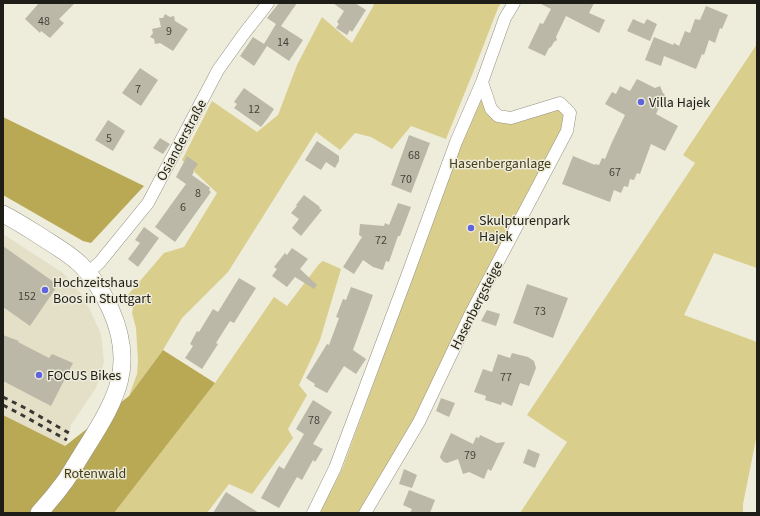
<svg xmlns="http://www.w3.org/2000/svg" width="760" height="516" viewBox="0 0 760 516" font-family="'Source Sans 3',sans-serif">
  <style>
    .built { fill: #e4e0c8 }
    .green { fill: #dace8c }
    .forest { fill: #b9a955 }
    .building { fill: #bbb8a8 }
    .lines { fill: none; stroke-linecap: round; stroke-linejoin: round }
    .minor-casing { stroke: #949182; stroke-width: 13 }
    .secondary-casing { stroke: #949182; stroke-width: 18 }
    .minor { stroke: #fff; stroke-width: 12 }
    .secondary { stroke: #fff; stroke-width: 17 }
    .rail { stroke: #3b3932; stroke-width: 3; stroke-dasharray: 5 5; stroke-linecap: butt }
    .poi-dot { fill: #5f64dc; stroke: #eeecdb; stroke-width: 1.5 }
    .labels { text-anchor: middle; stroke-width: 3; stroke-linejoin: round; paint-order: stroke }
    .number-label { font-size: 12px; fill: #45443b }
    .poi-label { font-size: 14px; fill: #1e1d17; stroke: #eeecdb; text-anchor: start }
    .street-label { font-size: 14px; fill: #1e1d17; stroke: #eeecdb }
    .park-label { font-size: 14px; fill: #433d18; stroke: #eeecdb }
  </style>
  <rect width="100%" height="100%" fill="#eeecdb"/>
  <path class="built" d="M3 234 63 273 84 297 101 334 104 362 96 388 71 425 65 446 3 415Z"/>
  <path class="green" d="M371 3H501L498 8 474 70 446 139 411 126 392 149 371 137 355 133 340 150 316 132 228 272 182 318 163 350 129 396 137 374 138 361 136 328 132 313 133 308 128 304 125 300 127 296 164 253 184 247 217 193 182 160 212 101 257 132 278 115 297 65 322 17 352 43 374 5Z
    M757 44V268L714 253 684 315 757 342V434L743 504V513H520L567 442 527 415 695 163 683 155Z
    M482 91 495 119 560 107 568 114 565 129 417 421 363 513H319L343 467 459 150Z
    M323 261 341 269 320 340 299 385 307 395 288 429 293 438 252 494 229 484 207 513H114L215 383 274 297 287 306 319 264Z"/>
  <path class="forest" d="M3 117 144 186 91 243 83 241 3 195Z
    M163 350 215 383 114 513H3V415L65 446 129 396Z"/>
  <path class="building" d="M39 3H75L59 19 64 23 50 38 41 31 40 33 25 19Z
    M279 3H297L281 26 303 40 289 61 267 46 254 66 240 56 253 37 264 44 276 24 267 18Z
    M333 3H355L366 10 352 32 350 30 347 35 336 28 339 24 337 22 344 11Z
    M539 3H594L589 13 605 20 599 33 566 16 556 37 557 40 554 42 551 47 549 48 545 56 528 48 540 23 543 24 551 9Z
    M706 6 728 15 722 29 720 28 715 43 709 40 704 55 702 54 696 69 664 56 661 66 645 60 654 37 673 45 674 43 679 46 685 31 690 33 695 19 700 20Z
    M165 14 170 17 174 16 175 21 188 29 173 51 160 43 155 44 154 39 150 37 153 33 152 29 161 27 159 18H163Z
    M633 19 644 24 647 19 657 24 650 41 627 31Z
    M140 68 158 80 141 106 122 93Z
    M637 79 655 88 660 86 663 93 665 95 656 114 678 126 665 151 651 144 640 174 637 173 634 180 630 179 628 187 624 186 621 193 614 190 610 202 562 184 573 156 595 165V164L599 165 602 158 605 159 612 142 625 115 605 104 612 92 616 94 620 86 630 91Z
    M244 88 274 109 268 118 261 127 234 108 237 104 234 102Z
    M108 120 125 131 113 151 95 140Z
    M409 135 430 143 411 193 391 185Z
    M160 138 170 144 163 154 153 148Z
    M317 141 339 156V161L335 168 326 162 321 170 305 160Z
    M187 156 198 164 193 171 194 172 192 175 210 188 209 190 211 192 175 242 155 227 186 184 176 177Z
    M304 195 320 207 319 208 322 210 301 236 292 228 299 219 291 213 297 206 296 205Z
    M398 203 411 207 400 236H398L389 262 386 261 383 270 373 267 363 260 354 274 343 267 362 237 359 235 360 224 384 226 385 223 389 225Z
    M144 227 159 238 138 267 128 259 140 243 135 240Z
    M3 246 58 285 30 326 3 307Z
    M292 248 308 259 300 269 317 285 314 289 295 277 287 287 272 276 277 269 274 267 285 253 287 255Z
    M239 278 256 288 234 323 230 321 216 343 218 344 202 369 185 358 193 346 190 344 197 331 199 332 213 309 218 312Z
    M527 284 568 298 553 338 513 323Z
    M351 287 373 295 353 350 366 359 356 374 344 366 327 393 314 386 315 384 306 378 327 344 329 345 339 318 336 317 343 299 346 300Z
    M487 310 500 314 496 326 481 321Z
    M3 335 19 341 18 342 49 358 52 354 73 363 51 406 3 381Z
    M512 353 528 357 534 361 536 368 529 386 520 383 512 406 502 402 501 405 485 400 486 396 474 392 483 369 492 372 498 354 510 358Z
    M441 398 455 403 449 417 436 411Z
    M313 400 332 412 313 444 323 449 315 462 313 460 302 480 297 477 279 508 261 498 279 466 284 469 304 434 296 429Z
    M451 433 473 444 476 437 479 438 480 435 497 443 505 442 491 471 488 469 484 479 469 472 463 474 458 459 447 463 444 462 441 459 440 457 441 454Z
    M528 449 540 454 535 468 523 463Z
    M404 469 417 475 412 488 399 484Z
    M409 490 435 500 430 513H410L412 509 403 505Z
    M226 492 259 513H213Z"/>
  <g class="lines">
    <g class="minor-casing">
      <path id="minor" d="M88 273 100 262 148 203 218 70 243 35 268 3
        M313 513 335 468 407 276 456 142 482 82 505 18 514 3
        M365 513 419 422 470 315 567 131 570 113 560 103 511 118 498 116 491 109 482 82"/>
    </g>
    <g class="secondary-casing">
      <path id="secondary" d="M3 214C15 220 26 227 37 234 52 244 69 253 81 265 93 277 103 293 110 308 136 365 117 398 87 446 80 457 73 469 66 480 58 491 49 502 39 513"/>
    </g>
    <use href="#minor" class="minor"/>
    <use href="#secondary" class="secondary"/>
    <path class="rail" d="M3 397 25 408 69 433
      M3 405 22 415 67 440"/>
  </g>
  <g class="poi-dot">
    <circle cx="641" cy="102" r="4"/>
    <circle cx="471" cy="228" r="4"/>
    <circle cx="45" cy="290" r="4"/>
    <circle cx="39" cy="375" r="4"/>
  </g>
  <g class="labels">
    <g class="number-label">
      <text x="44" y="25">48</text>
      <text x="169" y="35">9</text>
      <text x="283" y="46">14</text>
      <text x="138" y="93">7</text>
      <text x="254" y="113">12</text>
      <text x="109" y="142">5</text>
      <text x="414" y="159">68</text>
      <text x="615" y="176">67</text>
      <text x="406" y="183">70</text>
      <text x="198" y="197">8</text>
      <text x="183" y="211">6</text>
      <text x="381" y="244">72</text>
      <text x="27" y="300">152</text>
      <text x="540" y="315">73</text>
      <text x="506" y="381">77</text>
      <text x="314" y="424">78</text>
      <text x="470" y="459">79</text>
    </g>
    <g class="poi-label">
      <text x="649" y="107">Villa Hajek</text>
      <text x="479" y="225">Skulpturenpark<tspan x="479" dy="16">Hajek</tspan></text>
      <text x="53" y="287">Hochzeitshaus<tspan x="53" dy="16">Boos in Stuttgart</tspan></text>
      <text x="47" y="380">FOCUS Bikes</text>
    </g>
    <g class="street-label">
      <text transform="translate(181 140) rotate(-62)" y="5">Osianderstraße</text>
      <text transform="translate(476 305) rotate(-63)" y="5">Hasenbergsteige</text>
    </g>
    <g class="park-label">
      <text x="500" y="168">Hasenberganlage</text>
      <text x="95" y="478">Rotenwald</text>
    </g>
  </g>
  <rect width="760" height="516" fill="none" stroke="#1e1d17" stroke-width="8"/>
</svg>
